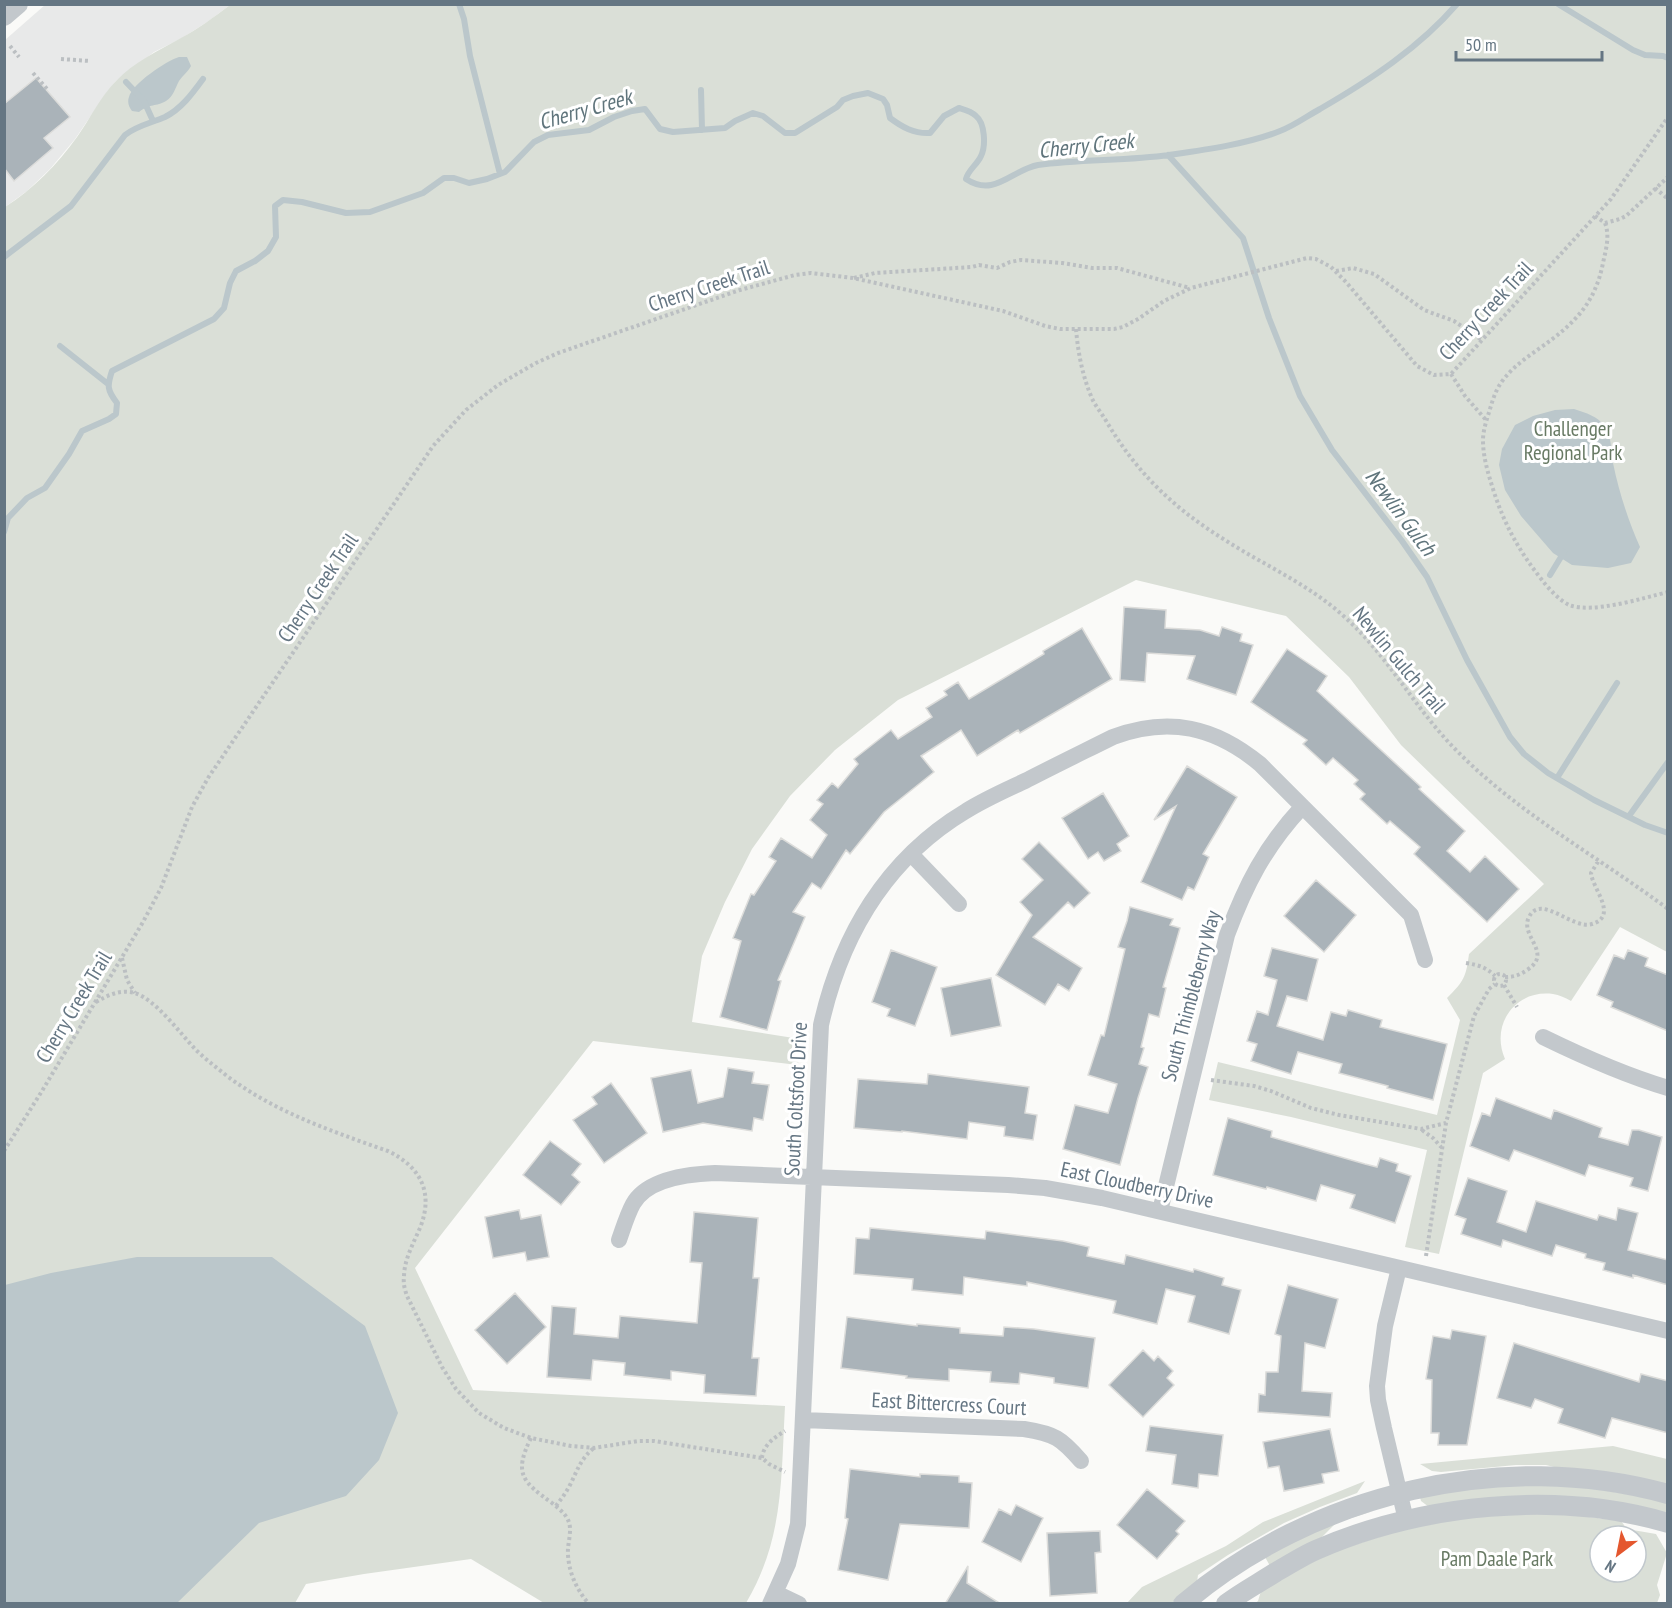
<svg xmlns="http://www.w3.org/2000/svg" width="1672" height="1608" viewBox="0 0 1672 1608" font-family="'PT Sans Narrow',sans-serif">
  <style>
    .built { fill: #e8e9e9 }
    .green { fill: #dadfd7; fill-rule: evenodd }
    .water { fill: #bbc7cb }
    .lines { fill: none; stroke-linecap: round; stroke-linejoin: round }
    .stream { stroke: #bbc7cb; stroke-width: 6 }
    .building { fill: #aab3b9; stroke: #dcdcda; stroke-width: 1.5 }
    .path { stroke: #bbbfc2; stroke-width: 4; stroke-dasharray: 3 3; stroke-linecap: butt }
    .minor { stroke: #c3c8cc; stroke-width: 16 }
    .tertiary { stroke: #c3c8cc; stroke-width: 20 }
    .labels { text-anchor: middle; stroke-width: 6; stroke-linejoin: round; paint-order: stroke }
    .street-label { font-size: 21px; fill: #657683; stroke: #fff }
    .park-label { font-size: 21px; fill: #687a64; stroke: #fff }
    .water-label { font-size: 22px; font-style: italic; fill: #60757c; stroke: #fff }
  </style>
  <rect width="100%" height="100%" fill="#fafaf8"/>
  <path class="built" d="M45 5H230L207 22 182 38 154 52 116 81 107 92 75 139 50 169 27 191 5 207V40Z"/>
  <path class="green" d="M230 5H1667V952L1620 927 1571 1001C1566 998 1559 995 1553 994 1515 989 1490 1025 1505 1059L1483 1073 1439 1254 1405 1247 1427 1150 1291 1117 1209 1100 1218 1062 1437 1115 1460 1020 1447 998C1464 981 1466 977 1469 954L1544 884 1401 745 1349 677 1286 616 1136 580 898 700 835 750 790 796 752 849 725 902 702 956 692 1022 800 1039 798 1065 593 1041 415 1268 473 1390 785 1406C781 1478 784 1539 746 1603H544L471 1559 364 1574 306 1584 295 1603 5 1604V207C33 189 57 165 77 137 90 119 100 97 116 81 134 62 158 51 181 38 198 29 214 17 230 5Z
    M1613 1446 1667 1459V1486L1570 1471 1546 1465H1516L1441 1472 1432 1471 1420 1464Z
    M1365 1481 1357 1493 1320 1507 1284 1523 1228 1555 1198 1575 1197 1582 1172 1603 1126 1604 1142 1587 1226 1546 1263 1522Z
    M1567 1484 1667 1501V1516L1429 1507 1421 1501 1420 1497 1479 1485Z
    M1376 1510 1336 1523 1317 1542 1270 1566 1265 1557 1326 1524Z
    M1558 1513 1621 1521 1627 1529 1656 1534 1667 1553 1657 1585 1660 1595 1657 1603 1254 1604 1258 1601 1261 1591 1280 1579 1330 1553 1400 1530 1480 1515ZM1600 1536H1636V1572H1600Z"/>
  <path class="water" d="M179 57H187L191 66C188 72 183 75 179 81 175 88 174 96 166 101 156 107 150 103 139 112L132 111C129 107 127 102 129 97 132 84 166 61 179 57Z
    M1574 409C1586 413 1598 416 1605 427 1612 438 1611 451 1613 463 1619 492 1628 520 1640 547L1631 563 1608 568 1572 565 1553 553 1540 538 1521 516 1505 490 1499 465 1502 449 1515 425 1533 416 1555 410Z
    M137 1257H272L365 1326 398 1413 379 1460 346 1496 259 1523 177 1603H5V1285L51 1273Z"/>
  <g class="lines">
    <path class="stream" d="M459 4 464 19 470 56 500 174
      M1558 4 1633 50 1645 55 1663 56 1668 58
      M126 82 144 101 153 121
      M701 90 702 130
      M1168 155 1243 238 1269 318 1300 396 1332 450 1402 541 1427 577 1467 660 1510 737 1524 754 1548 773 1594 800 1645 825 1668 833
      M4 257 71 206 125 135C136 126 151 123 165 117 181 109 192 94 203 79
      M60 346 108 384
      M4 532 8 518 27 498 45 488 69 454 82 431 109 419 116 414 117 403C107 390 107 386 112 371L214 319 224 308 230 283 236 271 255 261 268 251 276 237 275 206 283 200 302 202 346 213 370 212 423 193 444 178H454L469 183 487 179 505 172 534 142 548 135 589 130 614 117 632 111 645 109 660 129 673 132 725 128 735 121 753 113 763 116 785 133H795L837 107 843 100 853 96 868 93 883 99 887 105 890 118C902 127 914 134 930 133L944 116 959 108C966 110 971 111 976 116 985 123 986 146 981 156 977 165 968 170 966 179 995 198 1011 170 1038 165 1081 159 1126 161 1169 155 1204 150 1248 144 1280 131 1294 126 1307 116 1320 109 1370 80 1419 48 1457 4
      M1550 575 1564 552
      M1557 778 1617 683
      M1629 816 1668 762"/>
  </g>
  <path class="building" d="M36 78 70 117 44 138 53 148 14 181 4 168V104Z
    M1124 607 1166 610 1165 628 1200 630 1219 636 1222 627 1242 634 1240 641 1253 645 1236 695 1187 679 1195 656 1147 653 1145 682 1120 680Z
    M1082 628 1112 679 1020 733 1018 730 977 756 961 730 921 756 934 772 884 812 850 854 846 850 821 889 812 883 793 912 805 917 778 980 781 981 767 1030 720 1017 741 941 733 938 751 894 754 895 776 861 769 857 781 838 812 858 827 835 810 820 823 804 817 800 832 783 838 788 858 764 854 759 891 730 898 739 932 717 926 708 947 695 944 691 958 682 969 699 1044 654 1043 651Z
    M1287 649 1327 676 1317 691 1421 787 1419 789 1465 831 1447 851 1470 872 1485 856 1519 889 1487 922 1414 854 1420 847 1390 821 1387 824 1360 799 1365 794 1354 784 1358 780 1333 758 1326 765 1303 744 1307 740 1251 702Z
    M1187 766 1237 797 1203 854 1209 857 1194 890 1188 887 1182 900 1141 882 1176 806 1154 820Z
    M1103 793 1129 836 1117 844 1121 851 1104 861 1098 852 1088 859 1062 818Z
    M1039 842 1090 893 1074 908 1068 902 1033 937 1082 968 1069 991 1058 984 1045 1005 996 975 1032 915 1020 902 1043 880 1022 859Z
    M1316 880 1356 915 1324 952 1284 916Z
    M1130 907 1173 919 1170 925 1180 928 1163 987 1166 988 1159 1017 1149 1014 1141 1047 1144 1048 1139 1064 1148 1067 1138 1098 1120 1165 1063 1149 1075 1105 1108 1113 1117 1084 1088 1075 1101 1035 1104 1036 1125 949 1118 947 1127 921Z
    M1272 948 1318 959 1307 1001 1287 996 1277 1026 1323 1040 1331 1012 1346 1016 1348 1010 1382 1020 1380 1027 1447 1044 1433 1100 1387 1088 1388 1086 1339 1073 1342 1064 1298 1052 1291 1074 1251 1061 1257 1044 1247 1041 1257 1011 1268 1015 1277 980 1264 976Z
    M891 950 937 967 915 1026 887 1016 890 1009 872 1002Z
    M1628 950 1648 958 1645 966 1668 975V1031L1611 1007 1613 1002 1597 995 1614 955 1624 959Z
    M991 978 1001 1026 951 1036 941 988Z
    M728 1068 754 1072 752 1083 769 1085 763 1120 754 1118 752 1131 703 1123 663 1132 651 1078 691 1070 698 1103 723 1097Z
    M928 1074 1029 1087 1025 1113 1037 1115 1033 1140 1004 1136 1005 1127 969 1122 967 1139 902 1131V1132L854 1128 858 1079 927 1084Z
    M611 1083 647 1133 604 1163 573 1120 597 1104 592 1097Z
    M1496 1098 1551 1119 1554 1110 1602 1128 1599 1137 1628 1145 1632 1130H1639L1662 1137 1648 1191 1630 1186 1633 1178 1589 1165 1585 1176 1514 1150 1509 1161 1470 1146 1482 1113 1490 1116Z
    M1228 1118 1272 1131 1271 1137 1365 1164 1377 1167 1380 1158 1398 1164 1396 1171 1411 1176 1395 1223 1350 1208 1355 1195 1321 1185 1316 1201 1267 1187 1266 1189 1213 1175Z
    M550 1141 581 1164 572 1175 580 1182 561 1205 523 1175Z
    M1468 1178 1507 1191 1497 1222 1526 1232 1536 1201 1597 1220 1599 1215 1616 1220 1618 1208 1638 1213 1628 1250 1668 1260V1285L1633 1275V1278L1603 1270 1605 1263 1585 1258 1586 1254 1556 1245 1552 1256 1503 1240 1501 1247 1461 1234 1466 1219 1455 1215Z
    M519 1210 521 1219 541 1215 549 1257 527 1261 525 1252 493 1258 485 1217Z
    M694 1212 758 1218 753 1278H759L752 1358H759L756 1396 704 1393 705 1375 671 1371V1380L624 1375 625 1363 593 1360 591 1380 547 1377 552 1306 576 1308 574 1334 618 1338 620 1316 697 1323 702 1263 690 1262Z
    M870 1228 985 1239 986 1231 1063 1241 1089 1247 1087 1256 1124 1264 1126 1255 1193 1272 1194 1269 1224 1278 1222 1285 1241 1290 1229 1334 1188 1322 1195 1296 1166 1289 1157 1324 1113 1313 1116 1301 1027 1282V1286L964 1277 963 1295 912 1290 913 1279 854 1274 856 1238 869 1239Z
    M1288 1285 1338 1299 1325 1348 1305 1343 1302 1391 1332 1393 1330 1417 1258 1412 1259 1394 1265 1395 1266 1372H1278L1281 1336 1275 1334Z
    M515 1293 546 1327 507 1364 475 1330Z
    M847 1317 917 1326V1324L960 1328V1333L1003 1336 1004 1327 1034 1329 1095 1338 1088 1388 1054 1383V1378L1020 1373 1019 1384 990 1382 991 1372 949 1369V1381L906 1378 907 1376 841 1368Z
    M1452 1330 1486 1336 1467 1445H1438L1439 1433H1431L1432 1380 1426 1379 1433 1336 1450 1339Z
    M1514 1343 1639 1382 1641 1374 1668 1381V1433L1612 1418 1605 1438 1558 1423 1563 1409 1535 1399 1531 1408 1497 1398Z
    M1143 1350 1154 1361 1158 1356 1173 1371 1167 1378 1174 1385 1143 1417 1109 1385Z
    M1150 1426 1223 1435 1218 1476 1199 1474 1198 1488 1172 1484 1176 1455 1146 1451Z
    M1330 1429 1339 1471 1322 1474 1324 1483 1284 1491 1279 1466 1268 1468 1263 1442Z
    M850 1469 920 1477V1474L959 1476V1482L972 1483 969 1528 900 1524 888 1580 838 1570 848 1519 845 1518Z
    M1147 1489 1185 1521 1176 1531 1179 1534 1157 1559 1117 1525Z
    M1016 1505 1043 1518 1021 1562 982 1542 999 1509 1011 1515Z
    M1100 1531 1101 1552 1095 1553 1097 1593 1050 1596 1047 1533Z
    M968 1566 967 1583 1001 1604H945Z"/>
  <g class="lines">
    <path class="path" d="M10 46 19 57
      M61 59 90 61
      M33 73 48 90
      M1655 188 1668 199
      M1595 216 1605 223 1620 219 1626 216 1668 177
      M1605 223C1610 236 1606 249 1603 263 1595 304 1574 324 1540 348 1527 357 1513 367 1503 380 1496 389 1493 399 1490 409 1487 419 1483 430 1483 440 1483 457 1488 473 1493 489 1504 524 1519 551 1542 580 1549 589 1559 600 1569 605 1593 614 1643 598 1668 592
      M1336 271 1353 268 1374 274 1424 310 1454 321 1482 340
      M854 278 875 273 972 267 979 265 997 268 1010 262 1021 260 1062 263 1092 268H1117L1190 288
      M1076 329C1078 352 1082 374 1091 396 1094 404 1100 411 1105 419 1136 472 1173 508 1225 540 1267 567 1313 586 1350 622 1391 661 1417 711 1457 751 1519 814 1597 856 1668 909
      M1451 374 1465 396 1486 420
      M122 958 127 980 135 993
      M1466 963C1478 965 1486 967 1495 976
      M1494 980a6 6 0 1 1 12 0a6 6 0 1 1-12 0Z
      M1505 977C1514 977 1520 975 1527 970 1554 953 1519 936 1529 917 1541 893 1572 930 1592 924 1619 916 1592 888 1591 873L1599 860
      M1504 985 1517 1007
      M96 1002C108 995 121 989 135 993 156 1000 180 1033 195 1049 205 1059 216 1067 227 1076 275 1112 331 1131 388 1151 421 1167 434 1193 420 1228 413 1244 404 1260 404 1277 403 1284 405 1290 407 1296L442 1367 456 1389 479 1413 504 1428 531 1438 571 1446 594 1448 638 1441H654L762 1458 769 1464 785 1472
      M1211 1080 1254 1086 1271 1091 1311 1108 1339 1115 1421 1129 1446 1123
      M1422 1130 1433 1138 1441 1147
      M4 1151 42 1091 143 922 161 888 192 807 208 778 433 446 466 410 498 385 536 363 558 353 740 290 795 275 811 273 853 278 1003 311 1045 326 1060 329H1114L1123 327 1138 319 1164 301 1191 288 1307 258 1316 259 1331 267 1346 282 1417 366 1434 375 1451 374 1611 199 1668 117
      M1426 1256 1446 1123 1474 1016 1489 989 1495 984
      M531 1438C513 1474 523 1482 552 1503 558 1508 565 1513 568 1520 572 1528 569 1539 568 1548 567 1568 575 1588 589 1604
      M762 1458C763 1445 775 1437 785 1431
      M556 1506C561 1499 566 1493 570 1485 577 1471 581 1458 594 1448"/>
    <path class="minor" d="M911 854 959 904
      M1543 1037C1584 1057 1624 1075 1668 1088
      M1160 1211 1227 935C1246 884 1265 847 1302 807
      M619 1240C623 1229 627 1215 633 1204 647 1179 689 1174 715 1173L1008 1185 1045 1188 1102 1198 1668 1331
      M1399 1268 1385 1326 1377 1386 1378 1400 1384 1428 1406 1520
      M803 1420 1024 1429C1055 1434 1061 1438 1081 1461
      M776 1593 799 1604
      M770 1604 788 1564 798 1524 821 1025C841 936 886 859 966 811 985 799 1006 790 1027 780 1056 765 1085 751 1113 737 1169 716 1215 727 1260 764L1411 915 1425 960"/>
    <path class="tertiary" d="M4 16 18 4
      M1183 1604C1313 1493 1503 1448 1668 1494
      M1226 1604C1242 1592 1259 1583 1276 1572 1289 1565 1302 1556 1316 1550 1421 1504 1557 1490 1668 1523"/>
  </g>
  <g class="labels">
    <g class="street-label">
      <text transform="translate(709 286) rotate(-18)" y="7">Cherry Creek Trail</text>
      <text transform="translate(1486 311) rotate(-47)" y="7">Cherry Creek Trail</text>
      <text transform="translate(318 588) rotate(-56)" y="7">Cherry Creek Trail</text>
      <text transform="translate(1399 660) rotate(50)" y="7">Newlin Gulch Trail</text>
      <text transform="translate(1191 996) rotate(-75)" y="7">South Thimbleberry Way</text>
      <text transform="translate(74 1007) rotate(-59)" y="7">Cherry Creek Trail</text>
      <text transform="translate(796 1099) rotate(-87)" y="7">South Coltsfoot Drive</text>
      <text transform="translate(1137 1185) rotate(12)" y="7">East Cloudberry Drive</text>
      <text transform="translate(949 1404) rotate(3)" y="7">East Bittercress Court</text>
    </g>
    <g class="park-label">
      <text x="1573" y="436">Challenger<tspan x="1573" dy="24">Regional Park</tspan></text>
      <text x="1497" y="1566">Pam Daale Park</text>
    </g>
    <g class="water-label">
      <text transform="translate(585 109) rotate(-16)" y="8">Cherry Creek</text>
      <text transform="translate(1086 145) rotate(-6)" y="8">Cherry Creek</text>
      <text transform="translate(1401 512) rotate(53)" y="8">Newlin Gulch</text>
    </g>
  </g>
  <rect width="1672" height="1608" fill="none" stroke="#657683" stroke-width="12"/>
  <g transform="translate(1618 1554) rotate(212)"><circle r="28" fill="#ffffff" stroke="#c1c8cd" stroke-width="1.5"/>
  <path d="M0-4.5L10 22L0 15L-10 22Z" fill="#e4572e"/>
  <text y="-9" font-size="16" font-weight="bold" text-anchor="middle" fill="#657683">N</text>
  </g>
  <path d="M1456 51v9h146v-9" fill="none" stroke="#657683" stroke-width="3"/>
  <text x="1465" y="51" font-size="18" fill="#657683" stroke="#ffffff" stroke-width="4.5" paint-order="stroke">50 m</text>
</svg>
